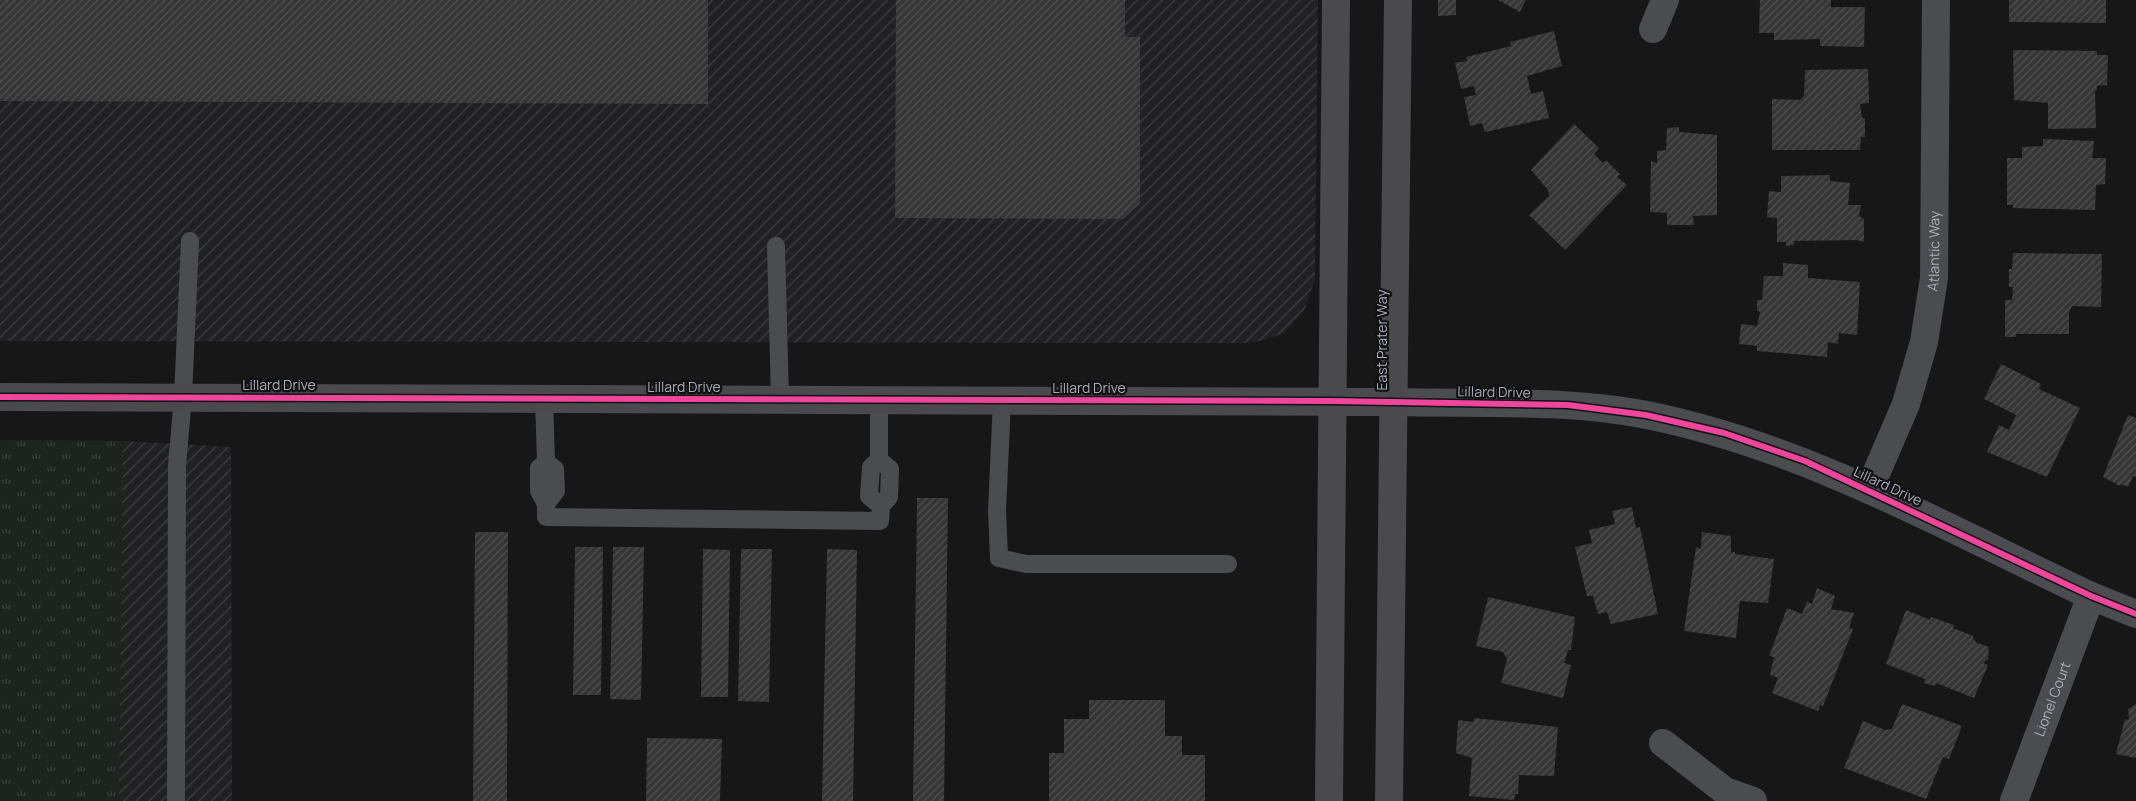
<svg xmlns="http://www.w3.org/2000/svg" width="2136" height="801" viewBox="0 0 2136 801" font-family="Manrope,sans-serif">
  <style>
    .industrial { fill: url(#industrial-furrows) }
    .grass { fill: url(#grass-tufts) }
    .building { fill: url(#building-hatch) }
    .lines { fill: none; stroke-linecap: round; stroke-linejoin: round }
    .lane { stroke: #4b4c50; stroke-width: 18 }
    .street { stroke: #4b4c50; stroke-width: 28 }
    .secondary { stroke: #4a4a4e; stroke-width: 28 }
    .cycleway-casing { stroke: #111113; stroke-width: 9 }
    .cycleway { stroke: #ed469a; stroke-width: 6 }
    .labels { text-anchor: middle; stroke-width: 4.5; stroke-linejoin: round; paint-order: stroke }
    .street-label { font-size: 14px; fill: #a8adb8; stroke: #111113 }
  </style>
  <defs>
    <pattern id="industrial-furrows" width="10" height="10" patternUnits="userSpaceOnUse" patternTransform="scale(1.25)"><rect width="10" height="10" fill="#212123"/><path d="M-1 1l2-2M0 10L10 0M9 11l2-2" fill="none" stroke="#3e3f41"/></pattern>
    <pattern id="grass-tufts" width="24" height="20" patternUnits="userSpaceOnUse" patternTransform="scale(1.25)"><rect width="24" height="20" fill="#1d241e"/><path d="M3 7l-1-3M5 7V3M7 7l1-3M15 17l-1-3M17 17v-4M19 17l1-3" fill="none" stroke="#3b413d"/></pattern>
    <pattern id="building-hatch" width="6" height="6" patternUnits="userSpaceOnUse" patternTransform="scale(1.25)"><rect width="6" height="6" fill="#353536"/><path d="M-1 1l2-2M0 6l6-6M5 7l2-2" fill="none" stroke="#4f5051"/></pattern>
  </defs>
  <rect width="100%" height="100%" fill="#171717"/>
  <path class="industrial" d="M0 0H1318L1315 279 1305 309 1284 333 1260 341 1242 343 0 341Z
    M0 440 123 441 231 447 232 801H0Z"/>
  <path class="grass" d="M0 440 123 441 119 801H0Z"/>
  <path class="building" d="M0 0H708V104L0 101Z
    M896 0H1125V37H1140V203L1123 219 895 218Z
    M1438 0H1456V15L1438 16Z
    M1498 0H1526L1520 12Z
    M1760 0H1831V7H1865L1864 47 1820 46V39L1774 40V33H1759Z
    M2009 0H2106V23L2009 22Z
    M1554 31 1562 66 1527 76 1531 94 1543 91 1549 118 1485 132 1482 123 1470 126 1464 97 1476 95 1474 86 1461 89 1455 63 1467 61 1466 57 1511 46 1510 42Z
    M2013 50 2097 51V55H2108L2107 85 2097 86V90L2095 91 2096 128 2048 129V103L2014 100Z
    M1868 69 1869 103 1860 104 1862 118H1865V137H1861L1860 150H1772V99L1800 100 1804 96 1805 70Z
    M1574 124 1599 148 1594 154 1603 163 1606 160 1620 174 1617 177 1627 185 1565 250 1529 215 1549 196 1548 190 1531 170Z
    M1679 127V132L1717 135V215L1693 216 1694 225H1667V213L1650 212 1651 161 1657 163V151L1666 150 1667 128Z
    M2043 139 2094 141 2092 158H2106L2105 184 2096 185 2095 210 2013 208V205H2007V158H2022V147L2043 146Z
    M1830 175V181L1850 183 1848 205H1861L1859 216 1864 219V242L1857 240 1794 241V245L1786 246V242H1777V218L1767 217 1769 191 1781 192V176Z
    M2013 253 2102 254 2101 307 2072 306 2069 312V334H2016V337H2005V300H2012L2013 287H2009V269H2012Z
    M1783 263 1808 265V278L1860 282 1857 335 1839 333 1838 344 1828 342 1827 357 1757 351V346L1739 344 1741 324 1757 326 1760 312 1757 310V300H1762L1764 276H1783Z
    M2001 364 2041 384 2039 389 2080 408 2047 477 1987 452 1999 425 2009 430 2016 415 1984 399Z
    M2128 415 2136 418V477L2133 476 2128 487 2121 484 2120 486 2103 477Z
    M917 498H948L944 801H913Z
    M1632 507 1636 528 1640 527 1658 614 1611 624 1607 612 1598 614 1593 596H1587L1575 547 1592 543 1589 530 1615 524 1612 511Z
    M475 532H508L507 801H473Z
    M1702 532 1731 536V552H1735V554L1774 559 1768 603 1740 601 1736 638 1684 631 1696 547 1701 549Z
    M575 547H603L601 695H573Z
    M613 547H644L641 700 610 699Z
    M703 549 730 550 728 697H701Z
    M741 549H772L769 702 738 701Z
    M827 549 857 550 853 801H822Z
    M1817 588 1835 596 1831 609 1854 613 1849 628 1853 629 1823 706 1820 705 1818 711 1772 693 1778 678 1770 675 1774 657 1769 656 1787 608 1802 614 1807 601 1812 604Z
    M1488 597 1575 617 1571 650H1568L1564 663 1571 665 1563 698 1501 683 1507 659 1503 652 1476 646Z
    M1906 610 1930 620 1931 617 1954 625 1953 628 1973 636V639L1977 643 1989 647 1988 659 1983 663 1988 665 1974 698 1936 683 1935 686 1924 683 1925 679 1886 664Z
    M1089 700H1165V736H1182V755H1205V801H1049V753H1064V719H1089Z
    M1902 704 1962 726 1949 759 1943 757 1926 799 1844 768 1863 721 1885 730 1892 729Z
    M2136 704V758L2116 754 2125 719 2128 720 2129 718 2128 709Z
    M1474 718 1558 727 1554 776 1519 775 1518 794H1515L1514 800 1469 796 1472 758 1456 753 1458 720 1474 722Z
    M647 738 722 739 720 801H646Z"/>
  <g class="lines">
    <path class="lane" d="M776 246 780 400
      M544 399 546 462 539 468V491L546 504 556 491 555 469 546 462
      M1002 400 997 511 999 558 1026 564H1228
      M879 460 890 469 889 497 881 506 869 496 871 467 879 460V400
      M546 504V517L880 521 881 506
      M176 801 177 465 183 397 190 241"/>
    <g class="street">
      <path d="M1653 29 1665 0"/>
      <path d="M1394 402C1478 404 1565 399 1647 415 1805 447 1947 528 2091 596L2136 614"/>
      <path id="s1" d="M1869 490 1906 404 1924 342 1934 278 1936 0"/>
      <path d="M1663 743 1725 791 1753 801"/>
      <path id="s2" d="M2014 801 2091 596"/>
    </g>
    <path class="secondary" d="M0 397 1394 402
      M1329 801 1336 0
      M1389 801 1398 0"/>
    <g class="cycleway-casing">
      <path id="cycleway" d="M0 397 1331 401 1568 405 1646 415 1724 433 1805 461 2091 596 2136 614"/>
    </g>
    <use href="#cycleway" class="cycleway"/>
  </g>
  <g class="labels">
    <g class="street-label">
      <text dy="5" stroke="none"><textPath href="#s1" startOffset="250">Atlantic Way</textPath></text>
      <text transform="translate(1382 340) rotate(-90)" y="5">East Prater Way</text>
      <text x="279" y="390">Lillard Drive</text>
      <text x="684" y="392">Lillard Drive</text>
      <text x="1089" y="393">Lillard Drive</text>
      <text transform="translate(1494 392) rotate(1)" y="5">Lillard Drive</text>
      <text transform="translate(1888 486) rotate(25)" y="5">Lillard Drive</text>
      <text dy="5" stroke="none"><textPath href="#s2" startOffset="109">Lionel Court</textPath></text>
    </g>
  </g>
</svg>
